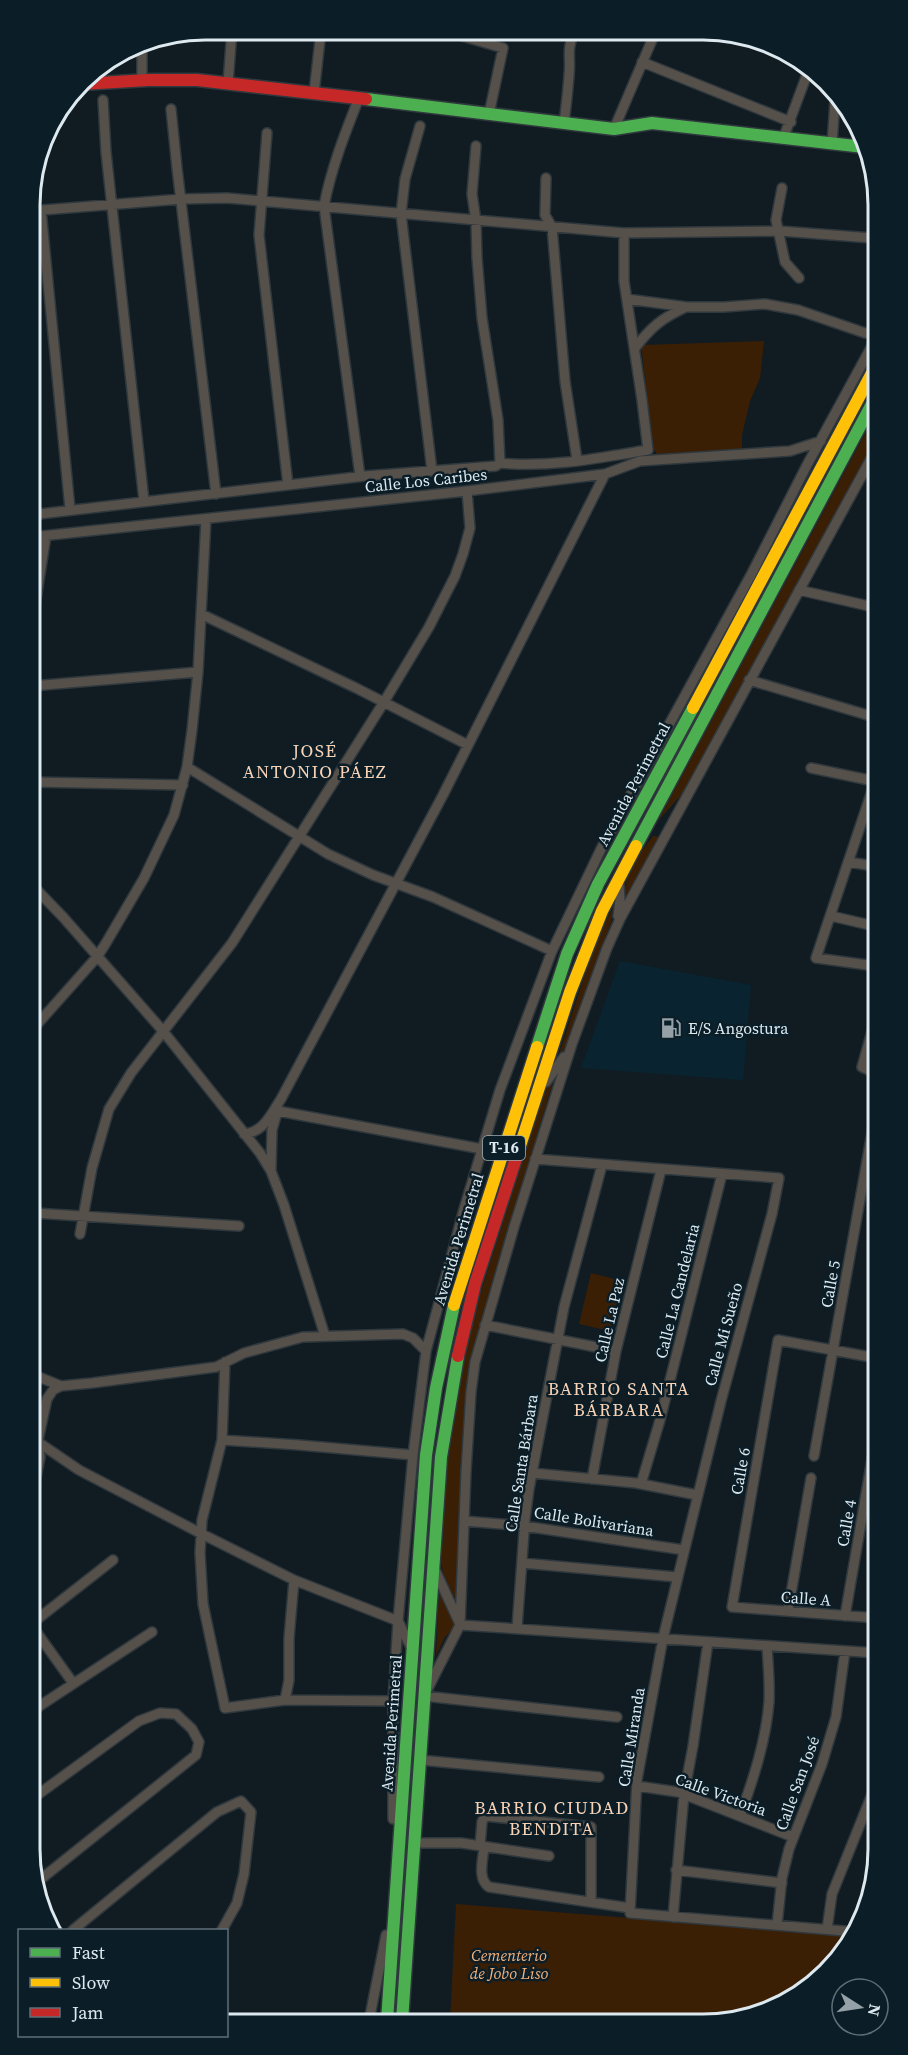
<svg xmlns="http://www.w3.org/2000/svg" width="908" height="2055" viewBox="0 0 908 2055" font-family="'Source Serif 4',serif">
  <style>
    .built { fill: #092430 }
    .green { fill: #3a1f05 }
    .lines { fill: none; stroke-linecap: round; stroke-linejoin: round }
    .street-casing { stroke: #2f383d; stroke-width: 12 }
    .fast-casing { stroke: #2f383d; stroke-width: 15 }
    .slow-casing { stroke: #2f383d; stroke-width: 15 }
    .jam-casing { stroke: #2f383d; stroke-width: 15 }
    .street { stroke: #56504b; stroke-width: 9 }
    .fast { stroke: #4caf50; stroke-width: 12 }
    .slow { stroke: #ffc107; stroke-width: 12 }
    .jam { stroke: #c62828; stroke-width: 12 }
    .labels { text-anchor: middle; stroke-width: 5; stroke-linejoin: round; paint-order: stroke }
    .shield { fill: #0b1e28; stroke: #9eacb3; stroke-width: 1.5 }
    .shield-label { font-size: 15px; font-weight: bold; fill: #dde9ef }
    .street-label { font-size: 16px; fill: #dde9ef; stroke: #0b1e28 }
    .poi-label { font-size: 16px; fill: #dde9ef; stroke: #0b1e28; text-anchor: start }
    .park-label { font-size: 16px; font-style: italic; fill: #f5b078; stroke: #0b1e28 }
    .neighbourhood-label { font-size: 18px; letter-spacing: 1.5px; fill: #f9d1b3; stroke: #0b1e28 }
    .rim { fill: none; stroke: #dde9ef; stroke-width: 3 }
  </style>
  <rect width="100%" height="100%" fill="#111c22"/>
  <path class="built" d="M620 961 751 985 743 1080 581 1068Z"/>
  <path class="green" d="M764 341 760 378 750 401 742 435V453L674 459 657 455 653 447 641 345Z
    M873 419V446L784 612 682 794 658 821Z
    M653 836H657L659 839 625 902C621 879 639 854 653 836Z
    M613 907 611 923 603 943 600 961 572 1040 561 1053 560 1051 595 944Z
    M554 1079 488 1296 472 1361 461 1454 456 1596 454 1597 443 1573 441 1562 447 1464 457 1398 474 1313 544 1095 549 1084Z
    M591 1273 622 1281 610 1331 579 1324Z
    M439 1591 456 1621 455 1627 445 1637 436 1656Z
    M456 1904 853 1936 841 1956 800 1996 748 2019 450 2020Z"/>
  <g class="lines">
    <g class="street-casing">
      <path id="street" d="M445 31 503 48 489 114
        M735 33 743 37
        M642 62 791 122
        M142 79V43
        M228 83 232 30
        M314 93 321 31
        M359 98C345 133 331 169 324 206L360 476
        M103 100 106 152 144 501
        M171 109 177 168 216 494
        M564 123C566 107 568 91 569 75 571 57 566 51 574 32
        M420 126 405 179 401 214 432 471
        M614 129 655 33
        M267 133 259 235 288 485
        M783 139 809 69
        M832 144 835 101
        M546 178 545 215 552 227 565 381 577 460
        M782 188 776 220 785 262 799 278
        M41 210 70 509
        M30 211 182 199 227 198 624 233 780 231 872 238
        M627 299 687 307H724L765 304 798 310 865 333H872
        M635 348C651 327 662 318 686 307
        M500 463C549 468 599 458 648 450L642 400 624 281V233
        M31 515 365 476 496 466 500 463 498 420 482 318 477 258 476 221 472 194 476 146
        M32 537 467 491 605 474 640 461 790 451 821 441
        M799 590 873 607
        M201 614 356 688 468 745
        M32 624 46 536
        M749 680 874 717
        M32 686 198 672
        M187 767 328 854 373 875 433 897 552 951
        M811 768 874 781
        M32 782 183 785
        M874 785 816 958 875 966
        M848 862 874 866
        M33 886 63 917 163 1031 260 1153 271 1171 284 1205 325 1336
        M618 916 620 900 619 885
        M831 916 874 926
        M875 1021 862 1067 875 1073
        M33 1029 97 957 106 943 144 878 174 815 187 767 192 730 198 672 206 519
        M546 1082 564 1057
        M278 1111 482 1149
        M244 1134C264 1132 271 1114 281 1099L443 795 605 474
        M535 1159 779 1178 772 1214 721 1401 663 1638 637 1780 630 1913 856 1932
        M271 1169 272 1130 278 1109
        M34 1213 239 1226
        M80 1234 92 1168 109 1109 131 1073 232 943 384 702 429 627 455 576 463 554 470 528 467 491
        M485 1325 616 1351
        M876 1358 778 1340 732 1607 877 1618
        M225 1362 222 1440 202 1520 200 1553 203 1604 225 1708 285 1700 393 1701
        M34 1375 61 1386 92 1383 216 1367 244 1353 303 1337 403 1334 413 1338 426 1351
        M35 1440 79 1470 202 1534 294 1580 398 1621 410 1645
        M222 1440 299 1445 413 1455
        M814 1456 875 1116
        M532 1473 636 1483 697 1495
        M592 1479 616 1351 661 1170
        M35 1482 40 1457 38 1440 47 1399 53 1390 61 1386
        M641 1484 660 1420 722 1174
        M464 1521 524 1526 684 1550
        M522 1563 677 1577
        M436 1572 459 1622
        M788 1611 811 1478
        M845 1616 876 1436
        M35 1621 113 1560
        M460 1625 877 1653
        M517 1628 525 1519 529 1489 564 1307 602 1165
        M35 1630 73 1683
        M285 1700 289 1680V1638L294 1580
        M35 1709 152 1632
        M617 1717 424 1696 460 1625 466 1471 471 1392 475 1362 514 1227 572 1044 607 948 620 919 873 455
        M420 1760 599 1777
        M637 1786 678 1792 793 1837
        M36 1796 139 1721 160 1713 176 1714 192 1729 199 1742 196 1755 36 1883
        M740 1816C753 1780 766 1741 769 1702 770 1683 768 1664 767 1646
        M393 1819V1701L398 1621 413 1455 426 1351 464 1209 500 1090 552 951 601 849 751 575 807 465 873 344
        M414 1843H461L549 1856
        M480 1846 482 1822 485 1816 591 1827V1902
        M484 1847C483 1860 477 1879 489 1887L630 1908
        M676 1870 782 1883
        M673 1917 684 1794 693 1746 708 1642
        M777 1925 782 1878 789 1849 822 1764 836 1717 845 1651
        M827 1929 832 1894 877 1782
        M73 1930 217 1812 241 1801 251 1812 244 1874 237 1903 222 1930
        M369 2021 386 1935"/>
    </g>
    <g class="fast-casing">
      <path id="fast" d="M366 99 614 129 652 123 864 147
        M636 846 873 402
        M537 1047 567 954 598 884 693 708
        M387 2021 426 1455 436 1388 454 1305
        M402 2021 441 1457 458 1356"/>
    </g>
    <g class="slow-casing">
      <path id="slow" d="M693 708 873 371
        M520 1146 570 992 602 911 636 846
        M454 1305 537 1047"/>
    </g>
    <g class="jam-casing">
      <path id="jam" d="M82 84 148 80H197L366 99
        M458 1356 475 1284 520 1146"/>
    </g>
    <use href="#street" class="street"/>
    <use href="#fast" class="fast"/>
    <use href="#slow" class="slow"/>
    <use href="#jam" class="jam"/>
  </g>
  <defs>
    <g id="fuel-bare" transform="scale(1.62)"><path d="M-5.5-6h7V0h2V4h1.3V-2.5L3-4.5l.8-.8L6-3V5H2.5V1h-1V6h-7ZM-4.2-4.7v3.2H.2V-4.7Z" fill="#96a1a7" stroke="#0b1e28" stroke-width="2.5" paint-order="stroke"/></g>
  </defs>
  <g fill-rule="evenodd">
    <use href="#fuel-bare" x="671" y="1028"/>
  </g>
  <g class="labels">
    <rect class="shield" x="483" y="1136" width="42" height="24" rx="4.5"/>
    <g class="shield-label">
      <text x="504" y="1153">T-16</text>
    </g>
    <g class="street-label">
      <text transform="translate(426 480) rotate(-6)" y="6">Calle Los Caribes</text>
      <text transform="translate(633 784) rotate(-62)" y="6">Avenida Perimetral</text>
      <text transform="translate(458 1239) rotate(-73)" y="6">Avenida Perimetral</text>
      <text transform="translate(830 1284) rotate(-80)" y="6">Calle 5</text>
      <text transform="translate(677 1291) rotate(-76)" y="6">Calle La Candelaria</text>
      <text transform="translate(609 1320) rotate(-77)" y="6">Calle La Paz</text>
      <text transform="translate(723 1334) rotate(-75)" y="6">Calle Mi Sueño</text>
      <text transform="translate(521 1463) rotate(-81)" y="6">Calle Santa Bárbara</text>
      <text transform="translate(740 1471) rotate(-80)" y="6">Calle 6</text>
      <text transform="translate(594 1521) rotate(9)" y="6">Calle Bolivariana</text>
      <text transform="translate(846 1523) rotate(-80)" y="6">Calle 4</text>
      <text transform="translate(806 1598) rotate(4)" y="6">Calle A</text>
      <text transform="translate(391 1723) rotate(-86)" y="6">Avenida Perimetral</text>
      <text transform="translate(631 1737) rotate(-81)" y="6">Calle Miranda</text>
      <text transform="translate(797 1783) rotate(-70)" y="6">Calle San José</text>
      <text transform="translate(721 1794) rotate(20)" y="6">Calle Victoria</text>
    </g>
    <g class="poi-label">
      <text x="688" y="1034">E/S Angostura</text>
    </g>
    <g class="park-label">
      <text x="509" y="1961">Cementerio<tspan x="509" dy="18">de Jobo Liso</tspan></text>
    </g>
    <g class="neighbourhood-label">
      <text x="315" y="757">JOSÉ<tspan x="315" dy="21">ANTONIO PÁEZ</tspan></text>
      <text x="619" y="1395">BARRIO SANTA<tspan x="619" dy="21">BÁRBARA</tspan></text>
      <text x="552" y="1814">BARRIO CIUDAD<tspan x="552" dy="21">BENDITA</tspan></text>
    </g>
  </g>
  <path d="M0 0H908V2055H0ZM205 40H703A165 165 0 0 1 868 205V1849A165 165 0 0 1 703 2014H205A165 165 0 0 1 40 1849V205A165 165 0 0 1 205 40Z" fill="#0b1e28" fill-rule="evenodd"/>
  <path class="rim" d="M205 40H703A165 165 0 0 1 868 205V1849A165 165 0 0 1 703 2014H205A165 165 0 0 1 40 1849V205A165 165 0 0 1 205 40Z"/>
  <rect x="18" y="1929" width="210" height="108" fill="#0b1e28" stroke="#5f6f78" stroke-width="1.5"/>
  <rect x="30" y="1948" width="30" height="9" fill="#4caf50" stroke="#5f6f78" stroke-width="1.5"/>
  <text x="72" y="1959" font-size="18" fill="#dde9ef">Fast</text>
  <rect x="30" y="1978" width="30" height="9" fill="#ffc107" stroke="#5f6f78" stroke-width="1.5"/>
  <text x="72" y="1989" font-size="18" fill="#dde9ef">Slow</text>
  <rect x="30" y="2008" width="30" height="9" fill="#c62828" stroke="#5f6f78" stroke-width="1.5"/>
  <text x="72" y="2019" font-size="18" fill="#dde9ef">Jam</text>
  <g transform="translate(860 2007) rotate(102)"><circle r="28" fill="#0b1e28" stroke="#5f6f78" stroke-width="1.5"/>
  <path d="M0-4.5L10 22L0 15L-10 22Z" fill="#96a1a7"/>
  <text y="-9" font-size="16" font-weight="bold" text-anchor="middle" fill="#dde9ef">N</text>
  </g>
</svg>
